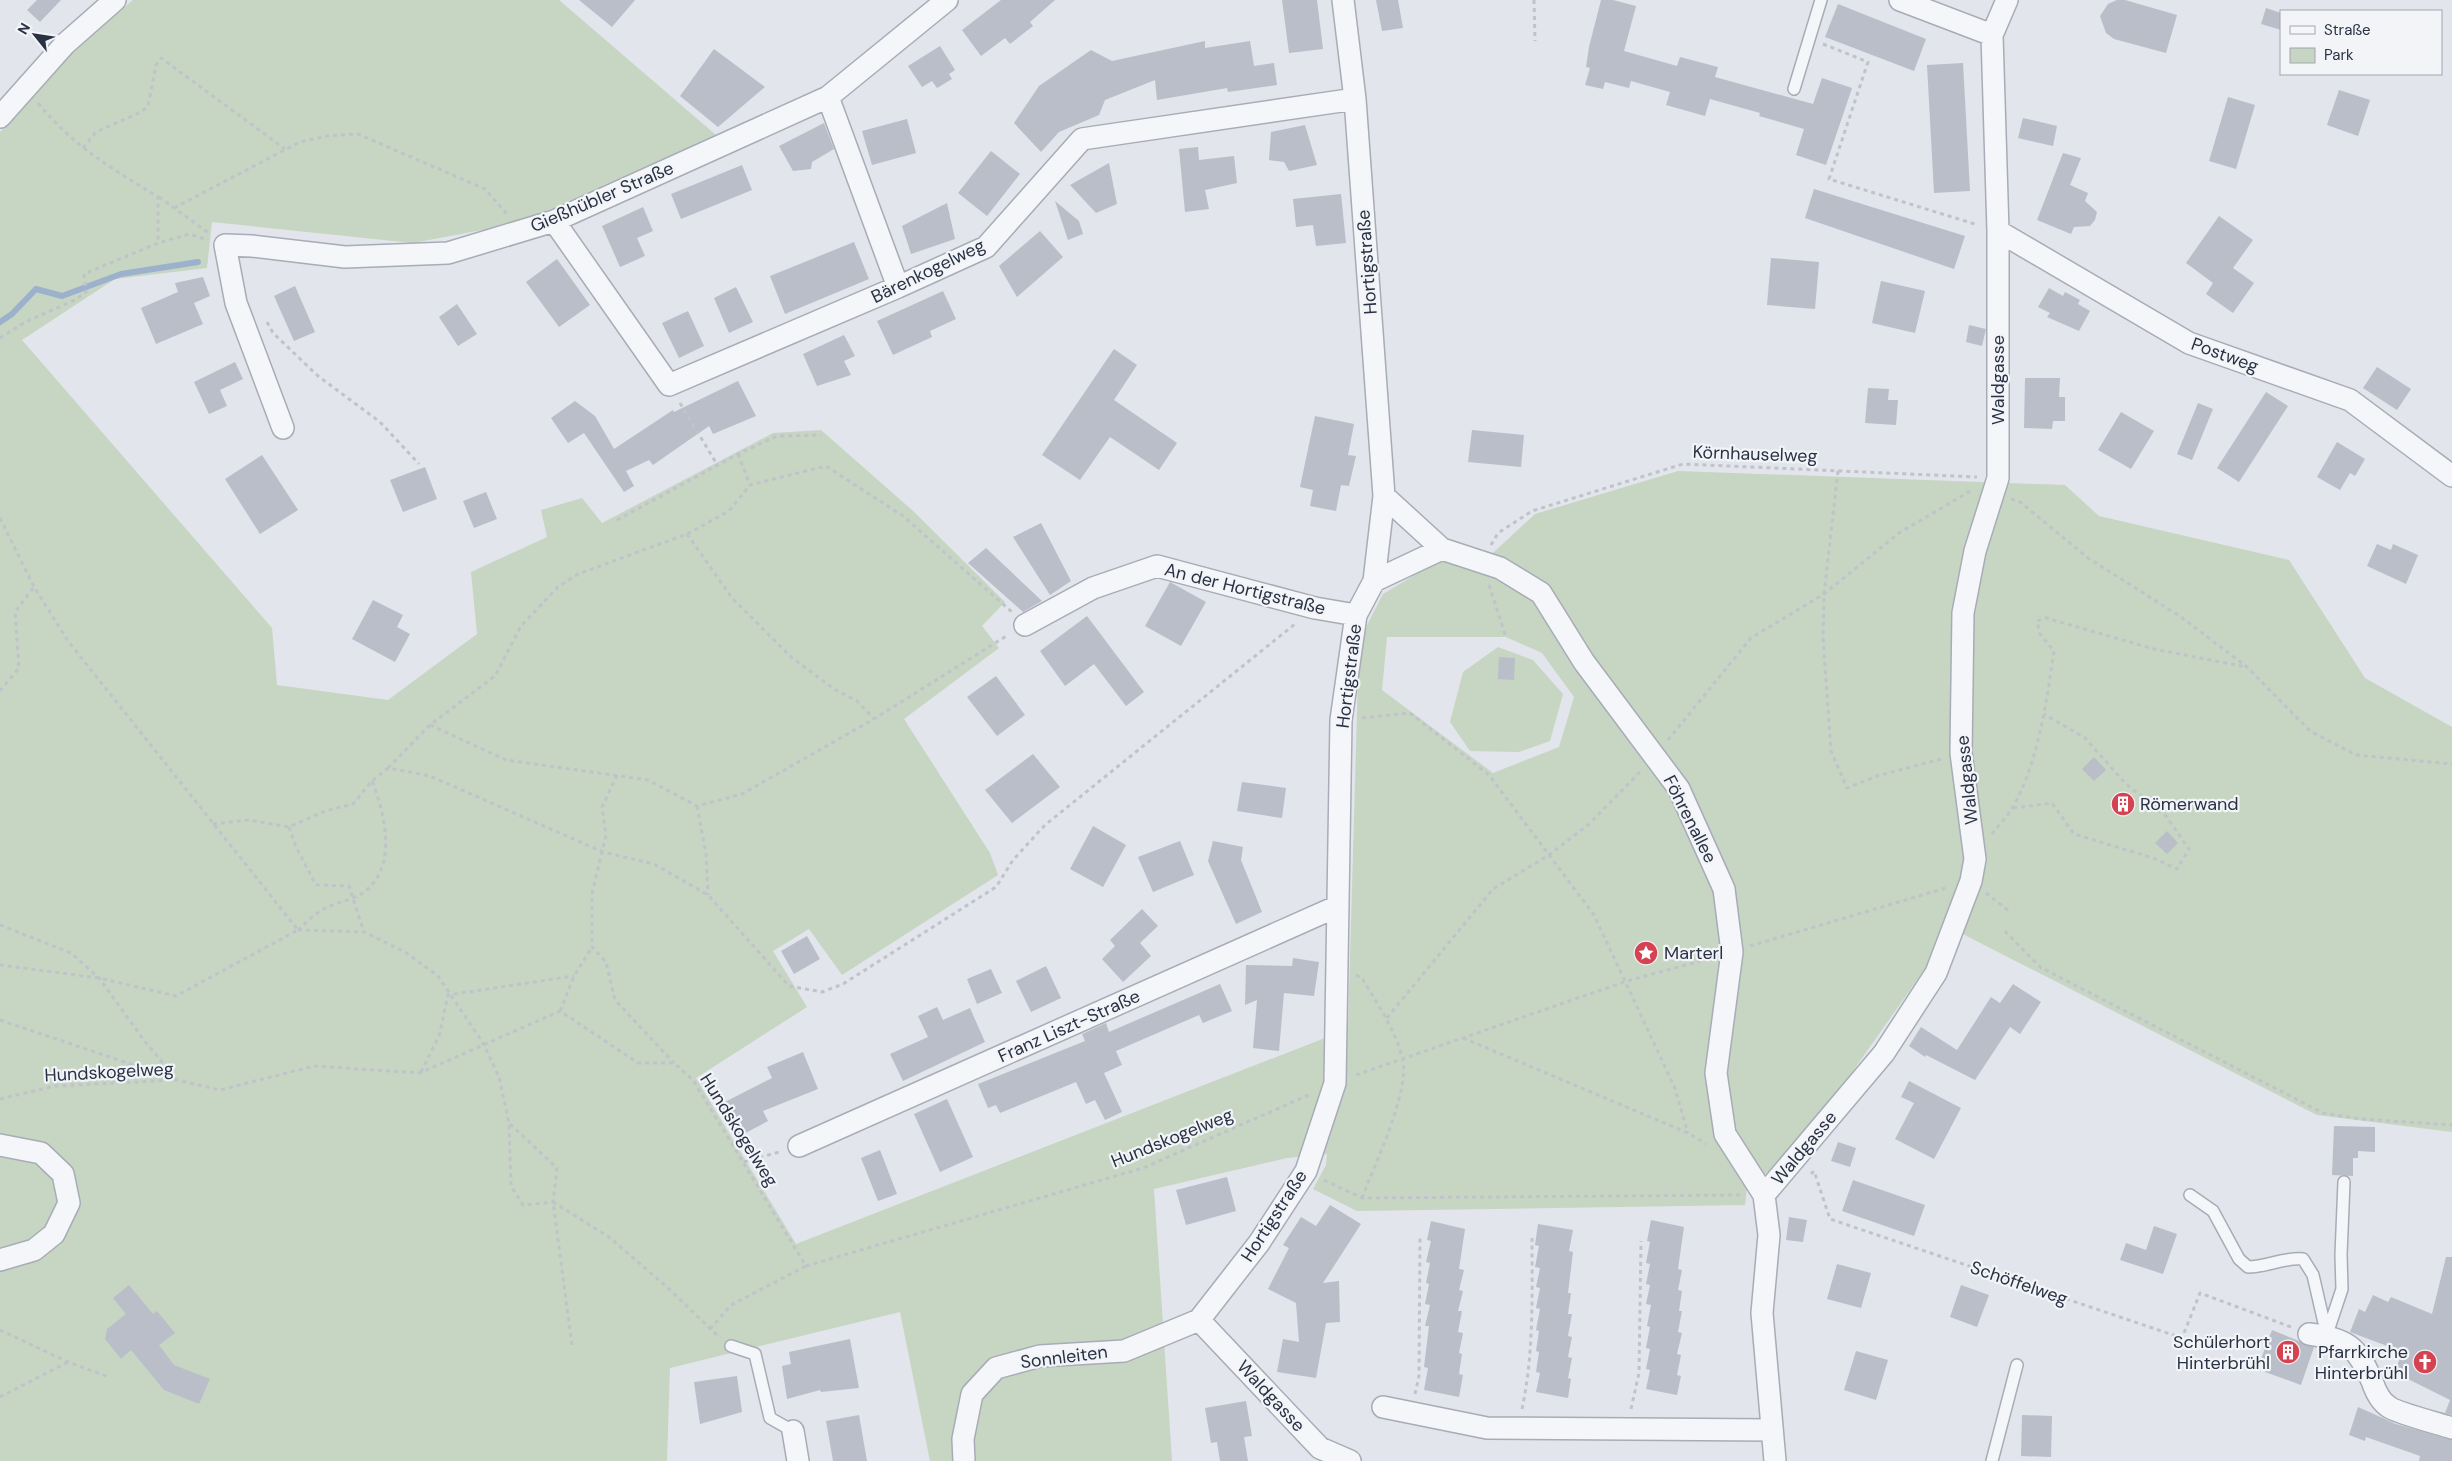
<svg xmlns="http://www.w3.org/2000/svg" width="2452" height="1461" viewBox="0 0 2452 1461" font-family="'DM Sans',sans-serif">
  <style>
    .green { fill: #c7d5c3; fill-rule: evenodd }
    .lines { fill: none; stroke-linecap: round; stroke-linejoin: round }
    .stream { stroke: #9cb1cc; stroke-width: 6 }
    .building { fill: #b9bec9 }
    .lane-casing { stroke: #a7acb6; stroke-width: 14 }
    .street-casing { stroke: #a7acb6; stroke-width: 24 }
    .path { stroke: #c0c3ca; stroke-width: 3; stroke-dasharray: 4 4; stroke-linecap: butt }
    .lane { stroke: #f5f6f9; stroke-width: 11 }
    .street { stroke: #f5f6f9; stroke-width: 21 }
    .labels { text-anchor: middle; stroke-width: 4.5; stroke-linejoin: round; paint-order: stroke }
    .street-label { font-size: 18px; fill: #293244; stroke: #f2f4f8 }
    .poi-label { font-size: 18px; fill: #293244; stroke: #f2f4f8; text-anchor: start }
  </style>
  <rect width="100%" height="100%" fill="#e2e5eb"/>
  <path class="green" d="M133 0H559L716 135 519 223 413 243 212 222 207 268 115 279 22 340 272 628 277 685 388 700 477 634 471 572 547 537 541 510 582 498 602 523 773 433 821 430 912 510 1005 602 982 626 999 648 904 719 990 853 998 875 842 975 809 929 773 951 807 1007 696 1078 796 1244 1348 1029 1359 641 1383 594 1438 561 1480 565 1535 514 1678 471 2065 485 2099 516 2289 560 2365 678 2452 727V1132L2317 1115 1953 929 1843 1085 1776 1166 1747 1187 1745 1205 1357 1211 1313 1189 1326 1165 1327 1154 1287 1158 1154 1189 1172 1461H930L900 1312 670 1368 667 1461H0V132L66 56ZM1387 637H1506L1542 653 1574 697 1559 747 1493 773 1382 690Z
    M1498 647 1533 660 1563 694 1550 741 1519 752 1470 751 1450 722 1463 672Z"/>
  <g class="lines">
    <path class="stream" d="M0 322 12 314 36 289 62 296 121 274 198 262"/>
  </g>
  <path class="building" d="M37 0H61L40 22 27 10Z
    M579 0H635L612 27Z
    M1001 0H1055L1030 22 1033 26 1010 44 1005 38 981 56 962 30Z
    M1282 0H1317L1323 49 1289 53Z
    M1376 0H1398L1403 28 1382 31Z
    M1601 0H1613L1636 6 1624 51 1677 66 1680 57 1718 67 1715 77 1813 104 1822 78 1852 88 1826 165 1796 155 1804 129 1759 116 1760 113 1710 99 1705 116 1666 105 1670 92 1631 81 1629 88 1605 82 1603 89 1585 85 1590 68 1586 67 1589 47Z
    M2117 0H2125L2177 15 2166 53 2114 39 2106 33 2100 16 2108 4Z
    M1838 4 1926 39 1914 71 1825 37Z
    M2266 8 2281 13V30L2261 24Z
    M1205 41V48L1250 41 1254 66 1274 63 1277 85 1228 92 1227 88 1157 100 1155 80 1105 100 1099 115 1059 132 1041 152 1014 123 1039 86 1091 50 1112 61Z
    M940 46 955 70 949 74 952 79 937 88 932 81 922 87 908 66Z
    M714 49 765 87 718 127 680 96Z
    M1963 63 1970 191 1934 193 1927 65Z
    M2339 90 2370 100 2358 136 2327 125Z
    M2228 97 2255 105 2236 169 2209 161Z
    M2023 118 2057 126 2053 146 2018 138Z
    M907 119 916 153 872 165 862 131Z
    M824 123 834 149 812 162 811 169 793 171 779 146Z
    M1305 125 1317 165 1289 171 1284 162 1269 160 1271 132Z
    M1198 147 1199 160 1234 156 1237 183 1205 190 1209 209 1185 212 1179 149Z
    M991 151 1020 174 987 216 958 193Z
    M2063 153 2081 158 2070 185 2088 193 2085 201 2097 212 2095 220 2090 226 2074 227 2071 234 2037 220Z
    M1109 163 1117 204 1096 213 1070 185Z
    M742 165 752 190 681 219 671 194Z
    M1814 189 1965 236 1954 269 1805 218Z
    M1341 194 1346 243 1316 246 1313 225 1296 227 1293 199Z
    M1055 201 1079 221 1083 234 1068 240Z
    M947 203 955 239 911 254 902 226Z
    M643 207 653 231 637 238 645 256 620 267 602 226Z
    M2219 216 2253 240 2233 268 2254 283 2233 313 2206 294 2213 283 2186 263Z
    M1040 231 1063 257 1017 297 999 266Z
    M854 242 869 279 785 314 770 276Z
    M1771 258 1819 262 1815 309 1767 305Z
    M557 259 590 305 559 327 526 282Z
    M203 277 210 296 194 303 203 324 156 344 141 308 178 292 175 283Z
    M1881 281 1925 291 1915 333 1872 323Z
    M295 286 315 332 294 341 274 296Z
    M736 287 753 322 729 333 714 298Z
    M2049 288 2063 296 2065 292 2080 300 2078 304 2090 311 2079 331 2047 317 2050 313 2038 307Z
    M943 291 956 319 930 331 932 337 893 355 877 321Z
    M457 304 477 334 458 346 439 317Z
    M688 311 704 346 679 358 662 323Z
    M1969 325 1986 329 1982 346 1966 342Z
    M844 335 855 356 844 361 851 375 817 386 803 354Z
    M1114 349 1137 365 1114 400 1177 443 1159 470 1110 437 1080 480 1042 455Z
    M235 362 243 379 220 390 227 406 209 414 194 382Z
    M2377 367 2411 389 2397 410 2363 388Z
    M2025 378H2060L2059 397H2065V421H2053L2052 429 2024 428Z
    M738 381 756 416 713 434 709 426 653 465 649 460 626 471 634 486 624 492 584 433 568 443 551 418 575 401 595 416 614 449 673 410 674 412Z
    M1868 388 1889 389 1888 400H1898L1896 425 1865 423Z
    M2266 392 2288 406 2239 482 2217 468Z
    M2198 403 2213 409 2192 460 2177 454Z
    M2121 412 2154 431 2131 469 2098 450Z
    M1315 416 1354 424 1348 455 1356 456 1349 486 1341 485 1336 511 1310 506 1313 490 1300 487Z
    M1472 430 1524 435 1521 467 1468 462Z
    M2337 442 2365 459 2355 476 2350 473 2340 490 2317 477Z
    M262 455 298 510 260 534 225 479Z
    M425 467 437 499 403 512 390 480Z
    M486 492 497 519 474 528 463 501Z
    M1041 523 1071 581 1050 595 1013 537Z
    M2377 544 2391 550 2393 544 2418 555 2406 584 2367 566Z
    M986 548 1042 601 1023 612 968 563Z
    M1170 582 1206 602 1181 646 1145 626Z
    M373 600 403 615 397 627 410 634 395 662 352 639Z
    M1087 616 1144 692 1126 706 1094 664 1065 686 1040 651Z
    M1499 657 1515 658 1514 680 1498 679Z
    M996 676 1025 715 997 736 967 697Z
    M1033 754 1060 787 1012 823 985 790Z
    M2094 757 2106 770 2094 781 2082 769Z
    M1242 782 1286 788 1282 818 1237 811Z
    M1093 826 1126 845 1103 887 1070 869Z
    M2167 831 2178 843 2167 854 2155 843Z
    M1180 841 1194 875 1153 892 1138 857Z
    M1213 841 1243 847 1241 860 1262 912 1236 924 1208 861Z
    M1142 909 1158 926 1140 943 1151 956 1123 982 1102 959 1115 946 1110 940Z
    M807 936 820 959 794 974 781 951Z
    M1293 958 1319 962 1314 996 1284 993 1279 1051 1253 1048 1257 1000 1245 1005 1246 965 1292 966Z
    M1046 966 1061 998 1031 1012 1016 981Z
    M991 969 1002 993 977 1004 967 979Z
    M1220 984 1232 1011 1203 1023 1199 1015 1116 1051 1122 1065 1104 1073 1122 1112 1105 1120 1095 1100 1086 1104 1076 1082 1000 1113 996 1105 988 1108 978 1084 1085 1041 1082 1034 1106 1023 1109 1032Z
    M2013 984 2041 1002 2020 1034 2010 1027 1975 1080 1926 1055 1925 1057 1909 1046 1921 1027 1957 1050 1991 997 2000 1003Z
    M937 1007 943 1020 970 1008 985 1042 903 1081 890 1054 928 1037 918 1016Z
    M803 1052 818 1089 763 1111 768 1121 736 1138 719 1105 772 1078 767 1067Z
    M1909 1081 1961 1108 1934 1159 1895 1139 1914 1103 1901 1097Z
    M947 1099 973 1157 940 1172 914 1114Z
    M2334 1126 2375 1127V1152L2358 1151V1158H2353V1176L2332 1175Z
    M1838 1142 1856 1148 1850 1167 1831 1161Z
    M880 1150 897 1194 878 1201 861 1158Z
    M1227 1177 1236 1211 1186 1225 1176 1190Z
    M1853 1180 1925 1205 1914 1236 1842 1211Z
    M1330 1205 1361 1224 1323 1283 1339 1281 1340 1322 1326 1323 1316 1378 1277 1372 1283 1339 1299 1342 1296 1303 1268 1289 1289 1248 1283 1245 1301 1217 1316 1226Z
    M1789 1217 1807 1220 1803 1242 1786 1240Z
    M1651 1220 1684 1227 1678 1269 1682 1270 1678 1290 1682 1291 1679 1311H1682L1678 1332 1682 1333 1677 1354 1681 1355 1677 1375 1681 1376 1677 1395 1646 1389 1650 1370 1646 1369 1650 1349 1646 1348 1650 1327 1647 1326 1651 1305 1646 1304 1650 1285 1646 1284 1650 1264 1646 1263 1650 1242 1647 1241Z
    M1431 1221 1465 1229 1459 1269 1464 1270 1459 1290 1463 1291 1458 1311H1462L1458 1332 1463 1333 1459 1353 1462 1354 1459 1374 1463 1375 1459 1397 1424 1390 1428 1368 1424 1367 1429 1326H1425L1430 1305 1425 1304 1429 1284 1426 1283 1430 1263 1426 1262 1431 1241 1427 1240Z
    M1538 1224 1573 1230 1569 1251 1573 1252 1568 1293H1571L1568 1314H1572L1568 1336 1572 1337 1568 1357 1572 1358 1568 1378 1571 1379 1568 1398 1536 1392 1540 1373 1536 1372 1539 1352 1536 1351 1539 1331 1536 1330 1540 1309 1536 1308 1540 1288 1536 1287 1540 1268 1535 1267 1539 1246 1535 1245Z
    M2154 1226 2177 1234 2163 1274 2120 1260 2126 1243 2146 1250Z
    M2446 1257H2452V1415L2445 1413 2450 1400 2394 1372 2403 1352 2350 1332 2359 1309 2365 1312 2373 1295 2388 1302 2391 1297 2432 1314Z
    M1837 1264 1871 1273 1861 1308 1827 1299Z
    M129 1285 153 1314 157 1311 175 1333 159 1345 174 1365 210 1379 199 1404 164 1390 131 1350 121 1359 105 1339 107 1329 126 1314 113 1298Z
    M1961 1285 1989 1295 1977 1327 1950 1317Z
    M2272 1330 2314 1347 2301 1385 2265 1372 2268 1362 2261 1359Z
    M850 1339 859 1388 821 1392 820 1390 787 1399 782 1366 791 1364 789 1352Z
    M1856 1351 1888 1360 1876 1400 1844 1390Z
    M737 1376 742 1412 700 1424 694 1382Z
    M1246 1401 1252 1436 1244 1437 1248 1461H1220L1217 1442 1211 1443 1205 1408Z
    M2358 1407 2396 1424 2452 1440V1461H2419L2420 1456 2366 1437 2365 1441 2349 1435Z
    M859 1415 867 1461H833L826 1421Z
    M2022 1415 2052 1416 2051 1457 2021 1456Z"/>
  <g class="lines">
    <g class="lane-casing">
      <path id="lane" d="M1794 89 1821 0
        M2190 1195 2213 1211 2239 1259 2248 1267C2267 1267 2284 1257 2303 1259L2313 1275 2327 1336
        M2327 1334 2342 1289 2341 1255 2344 1182
        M731 1346 755 1354 770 1418 793 1431
        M1992 1461 2017 1365"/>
    </g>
    <g class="street-casing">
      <path id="street" d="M1900 0 1992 35 2007 0
        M828 97 898 287
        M0 117 65 44 115 0
        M554 221 669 385 898 287 986 247 1082 139 1355 99
        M1998 231 2189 343 2350 400 2452 476
        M283 428 236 303 225 245 252 246 345 257 448 253 554 221 828 97 947 0
        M1384 496 1442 549 1500 568 1541 593 1584 662 1679 789 1724 889 1732 952 1716 1073 1725 1134 1764 1195
        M1374 581 1442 549
        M1025 625 1093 588 1157 566 1315 608 1356 615
        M0 1145 41 1153 63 1174 69 1203 54 1234 34 1250 0 1260
        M799 1146 1338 906
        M1199 1320 1320 1448 1350 1461
        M2309 1334C2347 1339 2357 1346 2372 1381 2375 1390 2381 1402 2389 1407 2397 1413 2440 1424 2452 1428
        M1383 1407 1487 1428 1772 1430
        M793 1431 798 1461
        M964 1461 963 1439 972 1394 996 1368 1040 1356 1124 1351 1199 1320 1259 1243 1306 1171 1335 1083 1341 720 1356 615 1374 581 1384 496 1355 99 1343 0
        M1775 1461 1762 1313 1769 1235 1764 1195 1884 1053 1936 973 1971 881 1975 859 1961 753 1963 613 1975 551 1998 478V231L1992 35"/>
    </g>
    <path class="path" d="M1534 0 1535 41
      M1823 44 1868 62 1829 179 1978 225
      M38 103C75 148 110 167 158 197V243
      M83 148 96 132 141 112 148 106 156 65 161 58 285 149
      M159 197 210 234
      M174 208 300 142 327 136 358 134 485 189 507 214
      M267 322 273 333 318 376 380 422 419 464
      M0 338 25 322 75 300 86 292 84 274 158 243 189 234 208 240
      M680 403 718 466
      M738 454 750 485 826 466 903 516 1012 612
      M1838 471 1824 594 1823 638 1831 751 1847 788 1877 776 1941 759
      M2011 499 2020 502 2088 558 2181 617 2247 667 2310 731 2356 755 2452 764
      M0 518 34 587 68 641 298 930 176 996 99 978 0 965
      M617 520 738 454 777 436 821 435
      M687 534 732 598 791 657 834 689 857 701 874 719
      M1491 545 1498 533 1532 511 1683 464 1977 477
      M1489 585 1506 637
      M0 691 19 668 15 612 34 587
      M1410 713 1489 775 1594 915 1674 1086 1688 1133
      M1362 718 1410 713
      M430 725 506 760 648 780 697 806 742 794 874 719 1008 635
      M1668 740 1751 638 1824 594 1899 533 1972 490
      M388 768 430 725 495 676 521 626 558 587 578 574 687 534 729 511 750 485
      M617 775 602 807 606 835 592 894V947L606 962 615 1000 674 1063
      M697 806 706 854 708 895
      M2013 808 2052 803 2074 834 2153 858 2177 869 2189 849 2166 816 2125 783 2085 738 2044 714
      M213 824 249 820 289 827 325 811 353 804 372 781 388 768 430 776 603 852 654 864 708 895 789 986 822 992 843 984 996 887 1013 860 1045 825 1295 624
      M289 827 296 847 316 885 349 886 364 932
      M1992 834C1999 825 2008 816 2013 807 2039 759 2046 704 2054 651L2040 634 2037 621 2046 618 2154 649 2246 667
      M1986 893 2009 911
      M0 925 71 953 99 978 143 1039 177 1080
      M298 930 364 932 405 952 438 976 483 1043 499 1077 509 1123 511 1186 523 1205 553 1202 557 1168 509 1123
      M298 930C306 923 313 915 322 910 335 902 352 901 364 892 398 867 385 814 372 781
      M2005 931 2040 967 2323 1113 2361 1119 2452 1125
      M1750 946 1946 888
      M1356 975 1362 978C1377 1003 1394 1028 1402 1056 1412 1089 1374 1165 1362 1198
      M560 1011 574 976 592 947
      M1387 1018 1493 889 1549 855 1588 825 1641 771
      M0 1020 175 1079
      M1463 1038 1688 1133 1706 1144
      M421 1072 439 1036 448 995 574 976
      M1356 1075 1627 981 1711 958
      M0 1099 55 1086 177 1080 220 1090 314 1066 420 1073 560 1011 638 1063H674L693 1080 806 1266 1143 1168 1311 1094
      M744 1162 779 1152
      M1811 1174 1814 1171 1830 1219 2182 1338 2200 1293 2291 1327
      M1324 1180 1362 1198 1741 1195
      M710 1329 731 1305 806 1266
      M0 1330 68 1362 109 1377
      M572 1345 553 1202 609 1237 667 1287 720 1338
      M1415 1394 1419 1376 1420 1235
      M0 1397 68 1362
      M1522 1409C1534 1353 1532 1295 1532 1238
      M1631 1409 1639 1373 1641 1241"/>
    <use href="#lane" class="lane"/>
    <use href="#street" class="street"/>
  </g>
  <defs>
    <g id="building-disc" transform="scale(1.25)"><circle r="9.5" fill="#d44352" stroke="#f2f4f8"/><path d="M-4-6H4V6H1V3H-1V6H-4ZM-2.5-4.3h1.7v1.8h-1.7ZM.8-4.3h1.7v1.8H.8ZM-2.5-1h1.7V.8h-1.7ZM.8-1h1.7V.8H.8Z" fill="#fff"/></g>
    <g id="sight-disc" transform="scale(1.25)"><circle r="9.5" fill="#d44352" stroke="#f2f4f8"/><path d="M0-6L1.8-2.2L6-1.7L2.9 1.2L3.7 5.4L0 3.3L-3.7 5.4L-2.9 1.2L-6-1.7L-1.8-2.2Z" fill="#fff"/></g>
    <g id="church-disc" transform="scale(1.25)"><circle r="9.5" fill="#d44352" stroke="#f2f4f8"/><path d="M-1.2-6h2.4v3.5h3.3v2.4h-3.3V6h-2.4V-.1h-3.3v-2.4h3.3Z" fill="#fff"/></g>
  </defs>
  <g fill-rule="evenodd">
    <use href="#building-disc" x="2123" y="804"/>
    <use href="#sight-disc" x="1646" y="953"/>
    <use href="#building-disc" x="2288" y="1352"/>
    <use href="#church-disc" x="2425" y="1362"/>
  </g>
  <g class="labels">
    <g class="street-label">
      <text transform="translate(602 197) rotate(-23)" y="6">Gießhübler Straße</text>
      <text transform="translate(1367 262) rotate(-94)" y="6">Hortigstraße</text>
      <text transform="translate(928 271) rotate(-26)" y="6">Bärenkogelweg</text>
      <text transform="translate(2225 355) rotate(20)" y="6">Postweg</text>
      <text transform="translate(1998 380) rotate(-90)" y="6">Waldgasse</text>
      <text transform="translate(1755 454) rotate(2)" y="6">Körnhauselweg</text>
      <text transform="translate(1245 589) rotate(14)" y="6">An der Hortigstraße</text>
      <text transform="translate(1349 676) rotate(-83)" y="6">Hortigstraße</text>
      <text transform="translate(1967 780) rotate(-96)" y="6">Waldgasse</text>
      <text transform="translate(1690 819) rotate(63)" y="6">Föhrenallee</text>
      <text transform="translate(1069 1026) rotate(-24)" y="6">Franz Liszt-Straße</text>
      <text transform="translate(109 1072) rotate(-3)" y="6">Hundskogelweg</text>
      <text transform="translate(739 1130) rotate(58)" y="6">Hundskogelweg</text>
      <text transform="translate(1172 1138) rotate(-22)" y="6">Hundskogelweg</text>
      <text transform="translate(1804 1148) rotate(-50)" y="6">Waldgasse</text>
      <text transform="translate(1274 1216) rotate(-57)" y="6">Hortigstraße</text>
      <text transform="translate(2019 1283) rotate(19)" y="6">Schöffelweg</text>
      <text transform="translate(1064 1357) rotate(-7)" y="6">Sonnleiten</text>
      <text transform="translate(1271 1396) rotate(47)" y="6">Waldgasse</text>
    </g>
    <g class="poi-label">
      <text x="2140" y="810">Römerwand</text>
      <text x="1664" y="959">Marterl</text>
      <text x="2270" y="1348" text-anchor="end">Schülerhort<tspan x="2270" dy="21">Hinterbrühl</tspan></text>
      <text x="2408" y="1358" text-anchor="end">Pfarrkirche<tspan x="2408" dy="21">Hinterbrühl</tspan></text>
    </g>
  </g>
  <rect x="2280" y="10" width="162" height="65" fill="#f2f4f8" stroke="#a2a6b0"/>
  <rect x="2290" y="26" width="25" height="8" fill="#f5f6f9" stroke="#a2a6b0"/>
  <text x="2324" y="35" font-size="15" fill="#293244">Straße</text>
  <rect x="2290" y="48" width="25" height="15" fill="#c7d5c3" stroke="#a2a6b0"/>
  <text x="2324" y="60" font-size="15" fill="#293244">Park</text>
  <g transform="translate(35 35) rotate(300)" stroke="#f2f4f8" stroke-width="4" paint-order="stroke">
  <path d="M0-4L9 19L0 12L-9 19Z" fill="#293244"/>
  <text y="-8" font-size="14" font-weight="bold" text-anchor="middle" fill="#293244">N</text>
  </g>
</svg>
